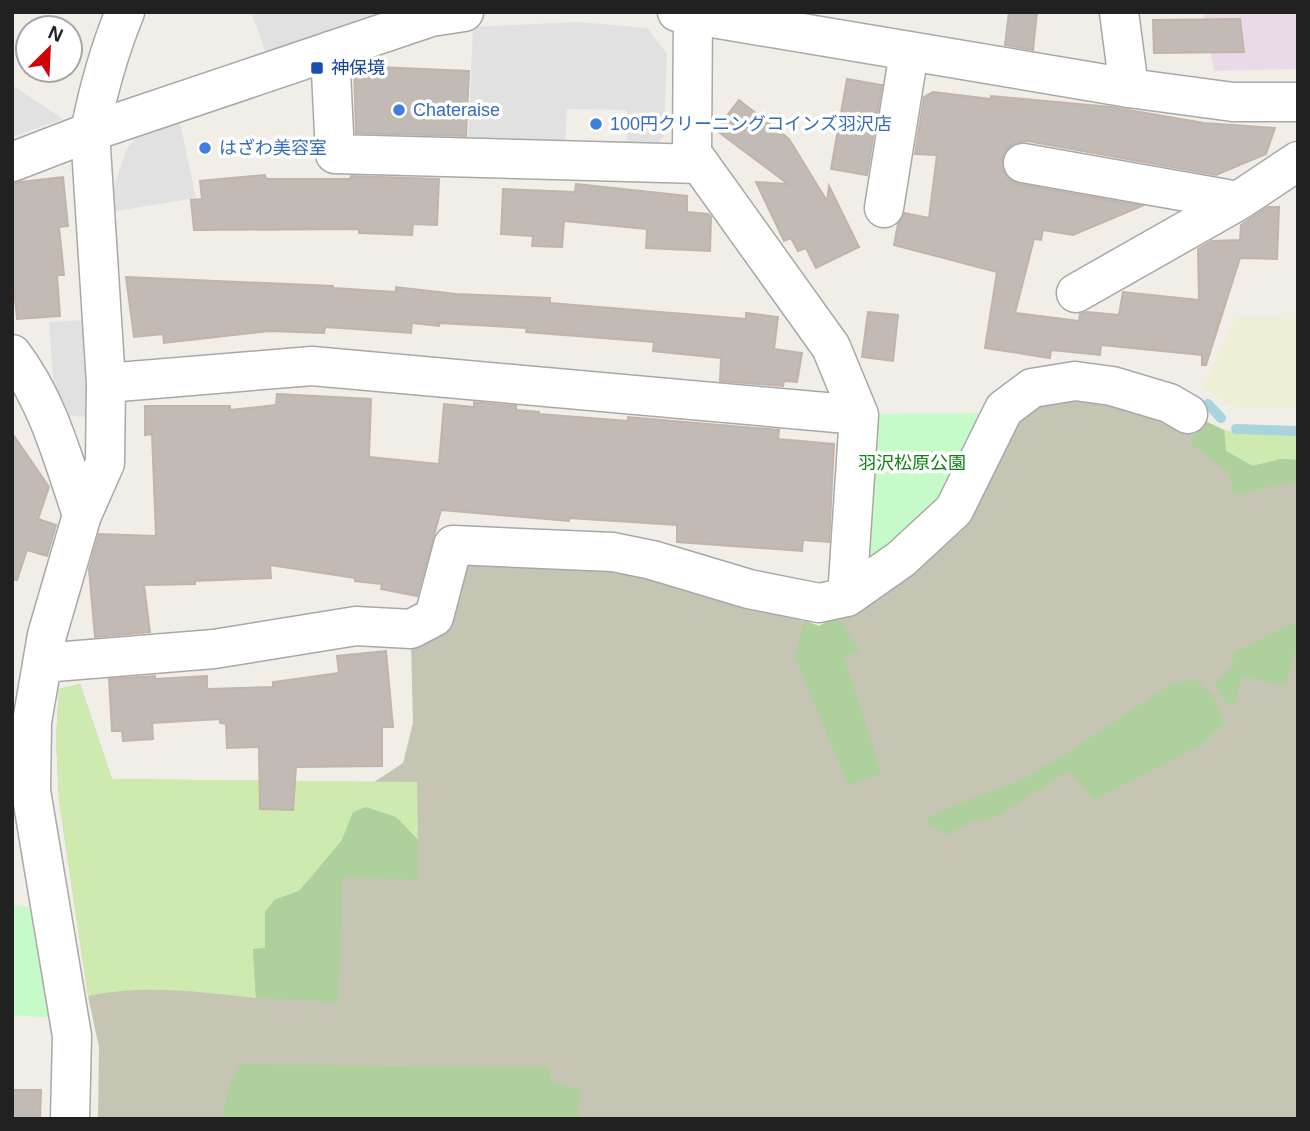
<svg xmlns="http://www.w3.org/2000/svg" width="1310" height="1131" viewBox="0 0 1310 1131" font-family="Arial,'Noto Sans JP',sans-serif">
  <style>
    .industrial { fill: #eadae8 }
    .construction { fill: #c6c5b3 }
    .farmland { fill: #eeefd4 }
    .grass { fill: #ceeaaf }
    .forest { fill: #aed09d }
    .park { fill: #c7fac9 }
    .parking { fill: #e1e1e1 }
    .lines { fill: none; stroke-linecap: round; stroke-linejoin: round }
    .stream { stroke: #a9d4de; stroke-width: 10 }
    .building { fill: #c2bab4; stroke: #c3b4aa; stroke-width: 2 }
    .minor-casing { stroke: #a8a8a8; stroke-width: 41 }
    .tertiary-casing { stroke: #a8a8a8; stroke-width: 41 }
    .minor { stroke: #fff; stroke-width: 38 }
    .tertiary { stroke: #fff; stroke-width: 38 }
    .transit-dot { fill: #1a4fb4; stroke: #fff; stroke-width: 2.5 }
    .shop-dot { fill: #3f7fe0; stroke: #fff; stroke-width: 2.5 }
    .labels { text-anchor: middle; stroke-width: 7; stroke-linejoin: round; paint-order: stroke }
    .transit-label { font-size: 18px; fill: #164399; stroke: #fff; text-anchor: start }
    .shop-label { font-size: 18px; fill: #366cbe; stroke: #fff; text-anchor: start }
    .park-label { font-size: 18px; fill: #0d8212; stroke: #fff }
  </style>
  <rect width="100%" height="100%" fill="#f1eee8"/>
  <path class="industrial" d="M1203 12H1298V69L1214 71Z"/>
  <path class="construction" d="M1087 396 1155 415 1195 434 1203 420 1224 430 1240 434H1298V1119H98L99 1047 88 996 59 800 56 739 59 689 80 684 112 779 374 782 403 763 413 723 411 645 461 566 472 559 623 564 819 626 838 616 961 532 1009 424 1047 400Z"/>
  <path class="farmland" d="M1236 316 1298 319V409L1235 408 1203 388Z"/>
  <path class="grass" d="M1224 430 1240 434H1298V460L1282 459 1253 466 1226 451Z
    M80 684 112 779 417 782 418 840 396 817 353 812 342 840 299 891 274 900 265 948 253 950 256 998C199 992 144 984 88 996L59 800 56 739 59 689Z"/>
  <path class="forest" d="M1203 420 1224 430 1226 451 1252 466 1282 459 1298 460V481L1233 495 1229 473 1190 444Z
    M837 616 860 652 844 657 882 774 848 785 795 658 804 620 819 626Z
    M1298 620V652H1294L1286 686 1242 676 1233 709 1221 698 1215 683 1232 667 1233 653Z
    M1195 679 1212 694 1225 722 1201 745 1095 800 1068 771 997 817 969 823 948 835 927 824V818L940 811 1025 778 1060 757 1170 685Z
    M366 807 396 817 418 840V880L343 877 338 1002 256 998 253 949 265 948V912L274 900 299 891 321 867 342 840 353 812Z
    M241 1064 548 1068 552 1082 580 1090 578 1119H222L230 1083Z"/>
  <path class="park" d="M989 413 948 497 858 579 868 414Z
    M12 905 39 908 57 1018 12 1015Z"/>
  <path class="parking" d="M251 12H390L266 53Z
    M578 22 647 28 667 54 664 136 656 146 627 144V110L567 109 565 145 468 140 473 27Z
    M12 85 63 119 12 137Z
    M179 118 196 198 110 212 111 194 127 149 137 137 148 130Z
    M86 320 91 417 60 415 55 401 49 322Z"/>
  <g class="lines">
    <path class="stream" d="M1208 404 1221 418
      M1236 429 1298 431"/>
  </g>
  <path class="building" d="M1009 12H1037L1033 50 1005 45Z
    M1240 19 1244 52 1154 53 1153 20Z
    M354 66 469 71 466 136 356 133Z
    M847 79 882 85 867 175 831 169Z
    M933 92 991 99V96L1111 107 1204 123 1275 128 1266 154 1216 175 1027 141 1015 143 1006 150 1002 159 1003 171 1010 180 1019 184 1142 206 1073 235 1043 230 1041 240 1034 239 1015 313 1079 321 1080 314 1087 312 1119 315 1123 292 1199 300 1198 249 1212 241 1240 240 1241 225 1268 207H1279L1277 259 1240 258 1206 365H1202V355L1101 345 1100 355 1051 350 1050 358 985 348 997 272 894 245 898 224 905 213 929 218 937 155 915 154 924 97Z
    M739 100 789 139 827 201 829 186 859 247 816 268 806 248 798 251 791 238 784 241 756 182 788 184 716 130Z
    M265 175 266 179H350L351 176 439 179 437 225 413 224 412 235 359 233V229L194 230 191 200 202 199 200 181Z
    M63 177 68 226 59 227 64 275H57L60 316 17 319 12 268V183Z
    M576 184 687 196V212L708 214 711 217 710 251 646 248 647 229 564 221 562 247 532 246 533 236 501 234 503 189 575 192Z
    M126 277 333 286V288L396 292V287L456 294 550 298V303L746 319V313L778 317 774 349 802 353 797 382 784 381 783 386 720 381 721 358 653 351 654 342 526 332 527 328 439 323V326L412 323 411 333 325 327 324 333 269 331 164 343 163 334 134 337Z
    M868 312 898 315 893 361 862 357Z
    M277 394 371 399 369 457 439 464 444 404 474 407V402L516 406V410L539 412V414L628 421V417L779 430 778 439 834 444 829 542 803 540 802 551 677 542V525L569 518V521L441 510 417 596 381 589 382 584 355 581V578L270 565 271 578 195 581V584L144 585 150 632 95 637 89 569 99 534 156 536 152 434 145 435V406H230V410L276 405Z
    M12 433 49 487 38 519 56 525 47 556 27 550 17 580 12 579Z
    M386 651 393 727H382V766L296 767 293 810 260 809 259 747 227 748 226 724 220 723V719L152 723 153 739 123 741 122 731H112L109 679 155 676V679L207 676V689L273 687V682L339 673 337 656Z
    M12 1090H41L40 1119H12Z"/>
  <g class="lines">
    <g class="minor-casing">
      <path id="minor" d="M1119 12 1129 88
        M693 14 692 153 831 347 859 415 847 597
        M330 51 335 154 700 164
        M1023 163 1238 201
        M884 208 909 52
        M1076 293 1238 201 1298 161
        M12 354C48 401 63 459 82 515
        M106 383 312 366 859 415
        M42 663 214 649 356 626 411 629 434 617 453 545 613 552 652 560 749 589 819 603 847 597 901 559 954 510 1004 409 1032 388 1075 381 1112 386 1169 403 1188 414
        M70 1119 72 1036 31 791 32 722 47 635 82 515 105 463 106 383 90 132C98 91 109 51 125 12"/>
    </g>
    <g class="tertiary-casing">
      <path id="tertiary" d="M677 12 1129 88 1233 102H1298
        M12 162 90 132 431 17 464 12"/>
    </g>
    <use href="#minor" class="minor"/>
    <use href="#tertiary" class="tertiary"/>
  </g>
  <rect class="transit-dot" x="310" y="61" width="14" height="14" rx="3.5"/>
  <g class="shop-dot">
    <circle cx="399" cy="110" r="7"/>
    <circle cx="596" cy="124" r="7"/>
    <circle cx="205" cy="148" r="7"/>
  </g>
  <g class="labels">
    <g class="transit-label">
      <text x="331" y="74">神保境</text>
    </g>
    <g class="shop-label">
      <text x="413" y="116">Chateraise</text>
      <text x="610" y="130">100円クリーニングコインズ羽沢店</text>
      <text x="219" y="154">はざわ美容室</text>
    </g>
    <g class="park-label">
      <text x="912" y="469">羽沢松原公園</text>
    </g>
  </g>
  <rect width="1310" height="1131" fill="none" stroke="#212121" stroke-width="28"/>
  <g transform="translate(49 49) rotate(24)"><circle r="33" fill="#ffffff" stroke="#a6a6a6" stroke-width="2"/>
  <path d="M0-5L12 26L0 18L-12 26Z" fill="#d10109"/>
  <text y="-10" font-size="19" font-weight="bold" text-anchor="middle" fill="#212121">N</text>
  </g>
</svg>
